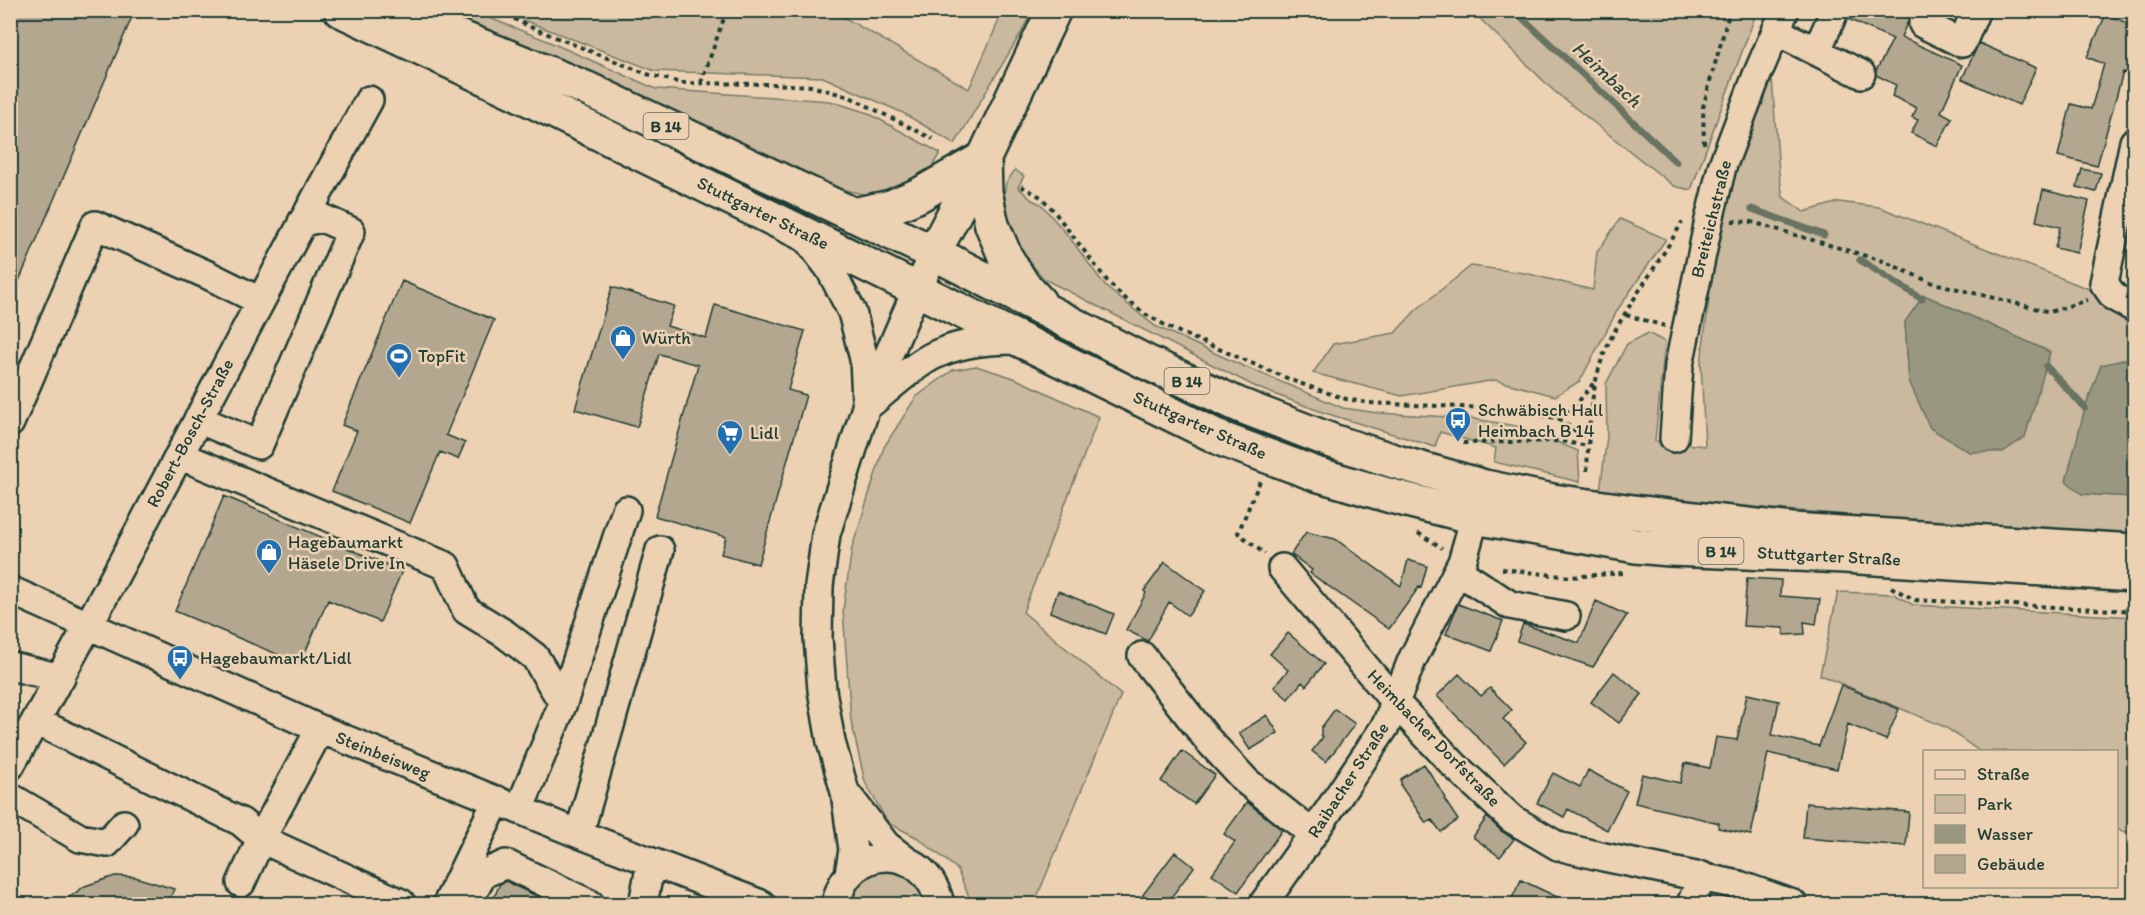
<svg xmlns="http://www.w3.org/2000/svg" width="2145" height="915" viewBox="0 0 2145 915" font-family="Itim,sans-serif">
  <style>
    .green { fill: #cab99e; stroke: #747b69; stroke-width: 1.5; fill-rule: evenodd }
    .water { fill: #9a9781; stroke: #697362; stroke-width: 1.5 }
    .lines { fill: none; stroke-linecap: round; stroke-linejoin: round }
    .stream { stroke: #697362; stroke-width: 7 }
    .building { fill: #b3a790; stroke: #1f3d34; stroke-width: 1.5 }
    .minor-casing { stroke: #1f3d34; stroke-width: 32 }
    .major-casing { stroke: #1f3d34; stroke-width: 38 }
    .path { stroke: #1f3d34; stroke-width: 4; stroke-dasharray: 4.5 4.5; stroke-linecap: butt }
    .minor { stroke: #ecd1b3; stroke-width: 27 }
    .major { stroke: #ecd1b3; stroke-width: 33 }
    .labels { text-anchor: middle; stroke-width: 5; stroke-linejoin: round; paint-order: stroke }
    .shield { fill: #ecd1b3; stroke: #5c695a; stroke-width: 1.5 }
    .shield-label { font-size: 16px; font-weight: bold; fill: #1f3d34 }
    .street-label { font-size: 18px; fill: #1f3d34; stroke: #ecd1b3 }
    .poi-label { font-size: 18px; fill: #1f3d34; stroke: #ecd1b3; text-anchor: start }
    .water-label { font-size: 20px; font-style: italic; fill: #314a40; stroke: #ecd1b3 }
  </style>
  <rect width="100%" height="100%" fill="#ecd1b3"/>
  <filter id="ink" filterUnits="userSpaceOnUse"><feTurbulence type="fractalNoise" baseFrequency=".0167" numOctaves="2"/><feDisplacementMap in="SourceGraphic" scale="12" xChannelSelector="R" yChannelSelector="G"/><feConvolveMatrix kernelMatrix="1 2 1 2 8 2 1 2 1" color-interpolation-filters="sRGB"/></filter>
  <g filter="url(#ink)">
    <path class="green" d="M427 11H472L545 40 656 89 830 101 868 113 940 153 931 168 919 180 889 194 867 195 832 187 655 102Z
      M500 11H847L845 18 969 89 1003 11H1032L1021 33 955 144 903 113 823 77 655 71Z
      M1472 11H1757L1691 190 1674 186 1554 91Z
      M1771 64 1779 173 1783 197 1804 212 1839 202 1879 207 2094 291 2134 313V360L2127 359 2082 494 2134 497V535C2008 526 1880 519 1754 507 1703 502 1650 504 1600 492L1607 436 1606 384 1627 344 1648 333 1665 342 1655 441 1705 446 1701 363 1718 225 1729 188ZM1924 295 2050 352 2046 366 1909 381 1905 322Z
      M1015 170 1024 176 1018 187 1032 200 1041 204 1070 238 1106 287 1155 326 1241 365 1343 408 1378 413 1468 418 1522 427 1578 451 1580 482 1494 462 1496 448 1440 432 1435 447 1322 412 1258 388 1044 279 1015 245 1002 205 1006 183Z
      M1620 219 1666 239 1618 309 1580 381 1555 396 1495 380 1402 396 1313 373 1333 344 1395 333 1416 310 1471 266 1525 273 1593 290 1597 252Z
      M976 366 1014 378 1099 417 1023 612 1121 695 1034 904H972L957 869 918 838 888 823 865 782 851 721 843 610 852 548 884 447 916 397 953 370Z
      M1838 592 1894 594 1913 605 2134 617V836L2117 829 2116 752 1979 751 1945 727 1820 675Z
      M879 870 906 871 932 904H850C856 887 862 878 879 870Z"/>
    <path class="water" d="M1924 295 2050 352 2025 437 2003 452H1969L1930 428 1909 381 1905 322Z
      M2127 359 2134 360V497L2082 494 2066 481 2085 408 2101 365Z"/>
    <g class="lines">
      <path class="stream" d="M1514 10 1676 162
        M1752 209 1824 235
        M1860 260 1922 299
        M2046 366 2085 408"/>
    </g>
    <path class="building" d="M10 10H135L10 302Z
      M1850 10H1913L1901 37 1962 65 1941 112 1952 118 1937 146 1911 133 1918 120 1912 117 1917 108 1892 96 1896 85 1876 75V71L1893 39 1848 19Z
      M2106 14 2134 26V53L2126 73 2123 72 2097 166 2058 156 2071 104 2091 109 2104 64 2087 57Z
      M1979 43 2036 68 2019 105 1962 79Z
      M2082 169 2101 173 2096 192 2077 187Z
      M2043 190 2089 201 2077 253 2055 248 2060 227 2036 221Z
      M402 281 494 320 446 435 465 443 458 459 440 452 410 523 332 491 357 431 342 425Z
      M612 287 674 306 667 326 706 338 715 305 805 331 788 390 806 395 758 564 721 554 726 537 655 516 698 365 659 354 637 427 575 409Z
      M224 496 402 571 380 622 328 600 300 664 175 611Z
      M1306 532 1335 539 1401 586 1408 560 1427 566 1421 588 1419 587 1389 629 1310 573 1312 570 1291 554Z
      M1165 562 1205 591 1188 616 1169 602 1148 641 1126 630 1146 593 1144 591Z
      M1747 578 1781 580 1780 596 1820 599 1816 624 1804 622 1805 634 1784 635V628L1743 626Z
      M1058 591 1114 614 1106 634 1050 612Z
      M1596 601 1627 615 1593 667 1517 641 1523 624 1579 643Z
      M1458 604 1503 621 1491 651 1446 634Z
      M1288 633 1324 664 1306 686 1302 682 1288 699 1274 687 1288 670 1270 654Z
      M1614 672 1642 694 1619 723 1591 702Z
      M1459 674 1481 696 1490 688 1512 710 1503 719 1526 742 1504 764 1437 696Z
      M1841 685 1899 709 1886 740 1848 724 1837 769 1768 753 1751 835 1718 828 1719 823 1635 803 1642 774 1680 783 1685 763 1710 768 1716 737 1737 740 1747 694 1779 701 1772 735 1819 746Z
      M1335 709 1355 724 1326 762 1312 751 1323 737 1321 735V728Z
      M1267 715 1278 733 1250 750 1239 733Z
      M1182 751 1215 775 1194 804 1161 781Z
      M1424 764 1446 798 1444 799 1458 820 1441 832 1432 820 1426 823 1401 786V779Z
      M1588 770 1627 791 1607 830 1568 809 1564 817 1537 803 1553 773 1580 787Z
      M1247 802 1282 830 1238 892 1212 874 1235 842 1224 834Z
      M1806 803 1909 812 1906 846 1803 838Z
      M1487 817 1501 831 1514 839 1500 857 1473 837Z
      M1175 852 1194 867 1166 904H1136Z
      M115 876 135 877 174 889 168 904H60L85 886Z
      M1521 880 1572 904H1509Z
      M506 881 513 885 554 904H491L500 884Z"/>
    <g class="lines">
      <g class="minor-casing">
        <path id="minor" d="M1923 24 1962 43 1976 10
          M1776 31 1861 74
          M1817 50 1835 10
          M2134 142 2104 283 2114 297 2134 308
          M804 235 830 269 852 312 864 359 866 400
          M870 404C887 390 917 362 937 354 963 342 991 340 1019 340
          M198 419 259 445 351 231 322 218 302 222
          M10 423 95 225 208 275 260 301
          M1674 438 1679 365 1709 220 1722 167 1757 75 1785 10
          M179 455 446 566 466 610 505 634 535 657 563 703 519 810
          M1282 568 1395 702 1454 765 1512 819 1558 846 1604 857 1739 885 1793 904
          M1458 571 1510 605 1566 616
          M10 590 320 729 579 834 761 904
          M1142 656 1208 740 1246 781 1313 834
          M10 666 61 678
          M563 703 626 510
          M36 721 241 822 261 839 401 903 400 904
          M10 766C135 547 247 321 369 100
          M846 793 886 845 908 862
          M10 797 80 838 107 843 124 824
          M579 834 660 550
          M849 874 853 850 845 792 831 742 822 690 818 638 819 586 826 534 866 407 917 289 943 237
          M241 883 261 839 320 729
          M447 904 497 800
          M467 904 483 874 506 864 590 904
          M643 904 651 862
          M836 904C847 842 925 841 940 904
          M1263 904 1313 834 1386 725 1412 660 1462 562 1475 517
          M1691 904 1702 876"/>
      </g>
      <g class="major-casing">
        <path id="major" d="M341 10 513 91 1224 440 1316 474 1391 496 1475 517 1636 546 1670 549 1845 556 2134 575
          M392 10 585 88 934 253 1146 362 1239 405 1332 441 1397 462 1485 487 1553 501 1641 513 1792 530 2134 551
          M853 215 891 207 919 195 984 158
          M943 235 974 176
          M1039 302 1023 285 1005 256 992 225 985 192 984 158 1054 10"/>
      </g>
      <path class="path" d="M498 10 528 26 647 74 681 83 771 84 811 86 850 97 933 139
        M701 83 724 18V10
        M1704 144 1703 107 1730 10
        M1021 186 1041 197 1053 210 1108 282 1121 295 1145 314 1172 329 1296 382 1346 399 1369 403 1484 408 1558 418 1588 440
        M1732 221 1752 222 1883 261 1930 282 2050 312 2087 300
        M1626 315 1665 326
        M1558 418 1579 401 1596 380
        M1463 443 1560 441 1588 446
        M1587 471C1589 429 1590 383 1608 344 1629 302 1659 264 1682 222
        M1260 481 1238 533 1265 554
        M1418 533 1442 548
        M1502 569 1570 577 1623 573
        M1891 587 1915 600 2134 611"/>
      <use href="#minor" class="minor"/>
      <use href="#major" class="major"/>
    </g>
  </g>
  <defs>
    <g id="shop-pin" transform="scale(1.35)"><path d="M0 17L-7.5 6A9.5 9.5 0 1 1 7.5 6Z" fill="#1f6fb2" stroke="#ecd1b3"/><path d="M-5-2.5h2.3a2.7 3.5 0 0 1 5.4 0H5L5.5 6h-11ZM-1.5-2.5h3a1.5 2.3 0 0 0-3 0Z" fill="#fff"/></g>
    <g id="stadium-pin" transform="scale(1.35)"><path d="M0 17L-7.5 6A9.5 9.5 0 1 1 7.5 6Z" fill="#1f6fb2" stroke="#ecd1b3"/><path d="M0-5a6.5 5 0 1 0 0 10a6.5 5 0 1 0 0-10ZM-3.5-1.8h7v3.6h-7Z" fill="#fff"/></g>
    <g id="bus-pin" transform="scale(1.35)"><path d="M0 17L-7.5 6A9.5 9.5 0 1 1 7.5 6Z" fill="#1f6fb2" stroke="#ecd1b3"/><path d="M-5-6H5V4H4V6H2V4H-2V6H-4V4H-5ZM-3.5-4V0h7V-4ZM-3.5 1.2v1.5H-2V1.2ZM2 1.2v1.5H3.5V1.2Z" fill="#fff"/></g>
    <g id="supermarket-pin" transform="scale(1.35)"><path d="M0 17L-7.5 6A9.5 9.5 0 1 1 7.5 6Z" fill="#1f6fb2" stroke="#ecd1b3"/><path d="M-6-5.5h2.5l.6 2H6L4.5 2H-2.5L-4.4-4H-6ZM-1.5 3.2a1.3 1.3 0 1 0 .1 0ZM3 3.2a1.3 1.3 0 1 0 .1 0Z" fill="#fff"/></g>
  </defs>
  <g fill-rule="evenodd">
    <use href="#shop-pin" x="623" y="338"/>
    <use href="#stadium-pin" x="399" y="356"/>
    <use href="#bus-pin" x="1458" y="420"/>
    <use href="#supermarket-pin" x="730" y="433"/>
    <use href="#shop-pin" x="269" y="552"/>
    <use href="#bus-pin" x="180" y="658"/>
  </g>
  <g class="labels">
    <g class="shield">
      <rect x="643.5" y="113" width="45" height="26" rx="4.5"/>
      <rect x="1164.5" y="368" width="45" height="26" rx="4.5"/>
      <rect x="1698.5" y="538" width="45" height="26" rx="4.5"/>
    </g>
    <g class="shield-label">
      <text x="666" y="132">B 14</text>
      <text x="1187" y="387">B 14</text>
      <text x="1721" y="557">B 14</text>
    </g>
    <g class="street-label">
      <text transform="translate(763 213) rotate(26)" y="6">Stuttgarter Straße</text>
      <text transform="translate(1711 219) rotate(-76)" y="6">Breiteichstraße</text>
      <text transform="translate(1200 425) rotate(24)" y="6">Stuttgarter Straße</text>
      <text transform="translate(190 433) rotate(-62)" y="6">Robert-Bosch-Straße</text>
      <text transform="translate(1829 556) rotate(3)" y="6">Stuttgarter Straße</text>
      <text transform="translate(1434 738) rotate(46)" y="6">Heimbacher Dorfstraße</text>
      <text transform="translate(383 755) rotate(22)" y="6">Steinbeisweg</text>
      <text transform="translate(1348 780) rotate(-57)" y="6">Raibacher Straße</text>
    </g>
    <g class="poi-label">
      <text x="642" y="344">Würth</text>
      <text x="418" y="362">TopFit</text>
      <text x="1478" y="416">Schwäbisch Hall<tspan x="1478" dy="21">Heimbach B 14</tspan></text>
      <text x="750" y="439">Lidl</text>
      <text x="288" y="548">Hagebaumarkt<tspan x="288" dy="21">Häsele Drive In</tspan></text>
      <text x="200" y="664">Hagebaumarkt/Lidl</text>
    </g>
    <g class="water-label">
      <text transform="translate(1607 74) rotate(43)" y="7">Heimbach</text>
    </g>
  </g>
  <rect width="2145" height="915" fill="none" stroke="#ecd1b3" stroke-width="36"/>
  <rect x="18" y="18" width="2109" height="879" fill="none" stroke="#1f3d34" stroke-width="2" filter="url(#ink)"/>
  <rect x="1923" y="750" width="195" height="138" fill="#ecd1b3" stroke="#9a9680" stroke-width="1.5"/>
  <rect x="1935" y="770" width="30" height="9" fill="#ecd1b3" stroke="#9a9680" stroke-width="1.5"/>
  <text x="1977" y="780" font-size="18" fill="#1f3d34">Straße</text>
  <rect x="1935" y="795" width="30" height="18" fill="#cab99e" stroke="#9a9680" stroke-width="1.5"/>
  <text x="1977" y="810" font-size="18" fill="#1f3d34">Park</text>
  <rect x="1935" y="825" width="30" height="18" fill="#9a9781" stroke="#9a9680" stroke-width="1.5"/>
  <text x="1977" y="840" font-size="18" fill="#1f3d34">Wasser</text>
  <rect x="1935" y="855" width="30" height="18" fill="#b3a790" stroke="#9a9680" stroke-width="1.5"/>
  <text x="1977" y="870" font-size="18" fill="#1f3d34">Gebäude</text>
</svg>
